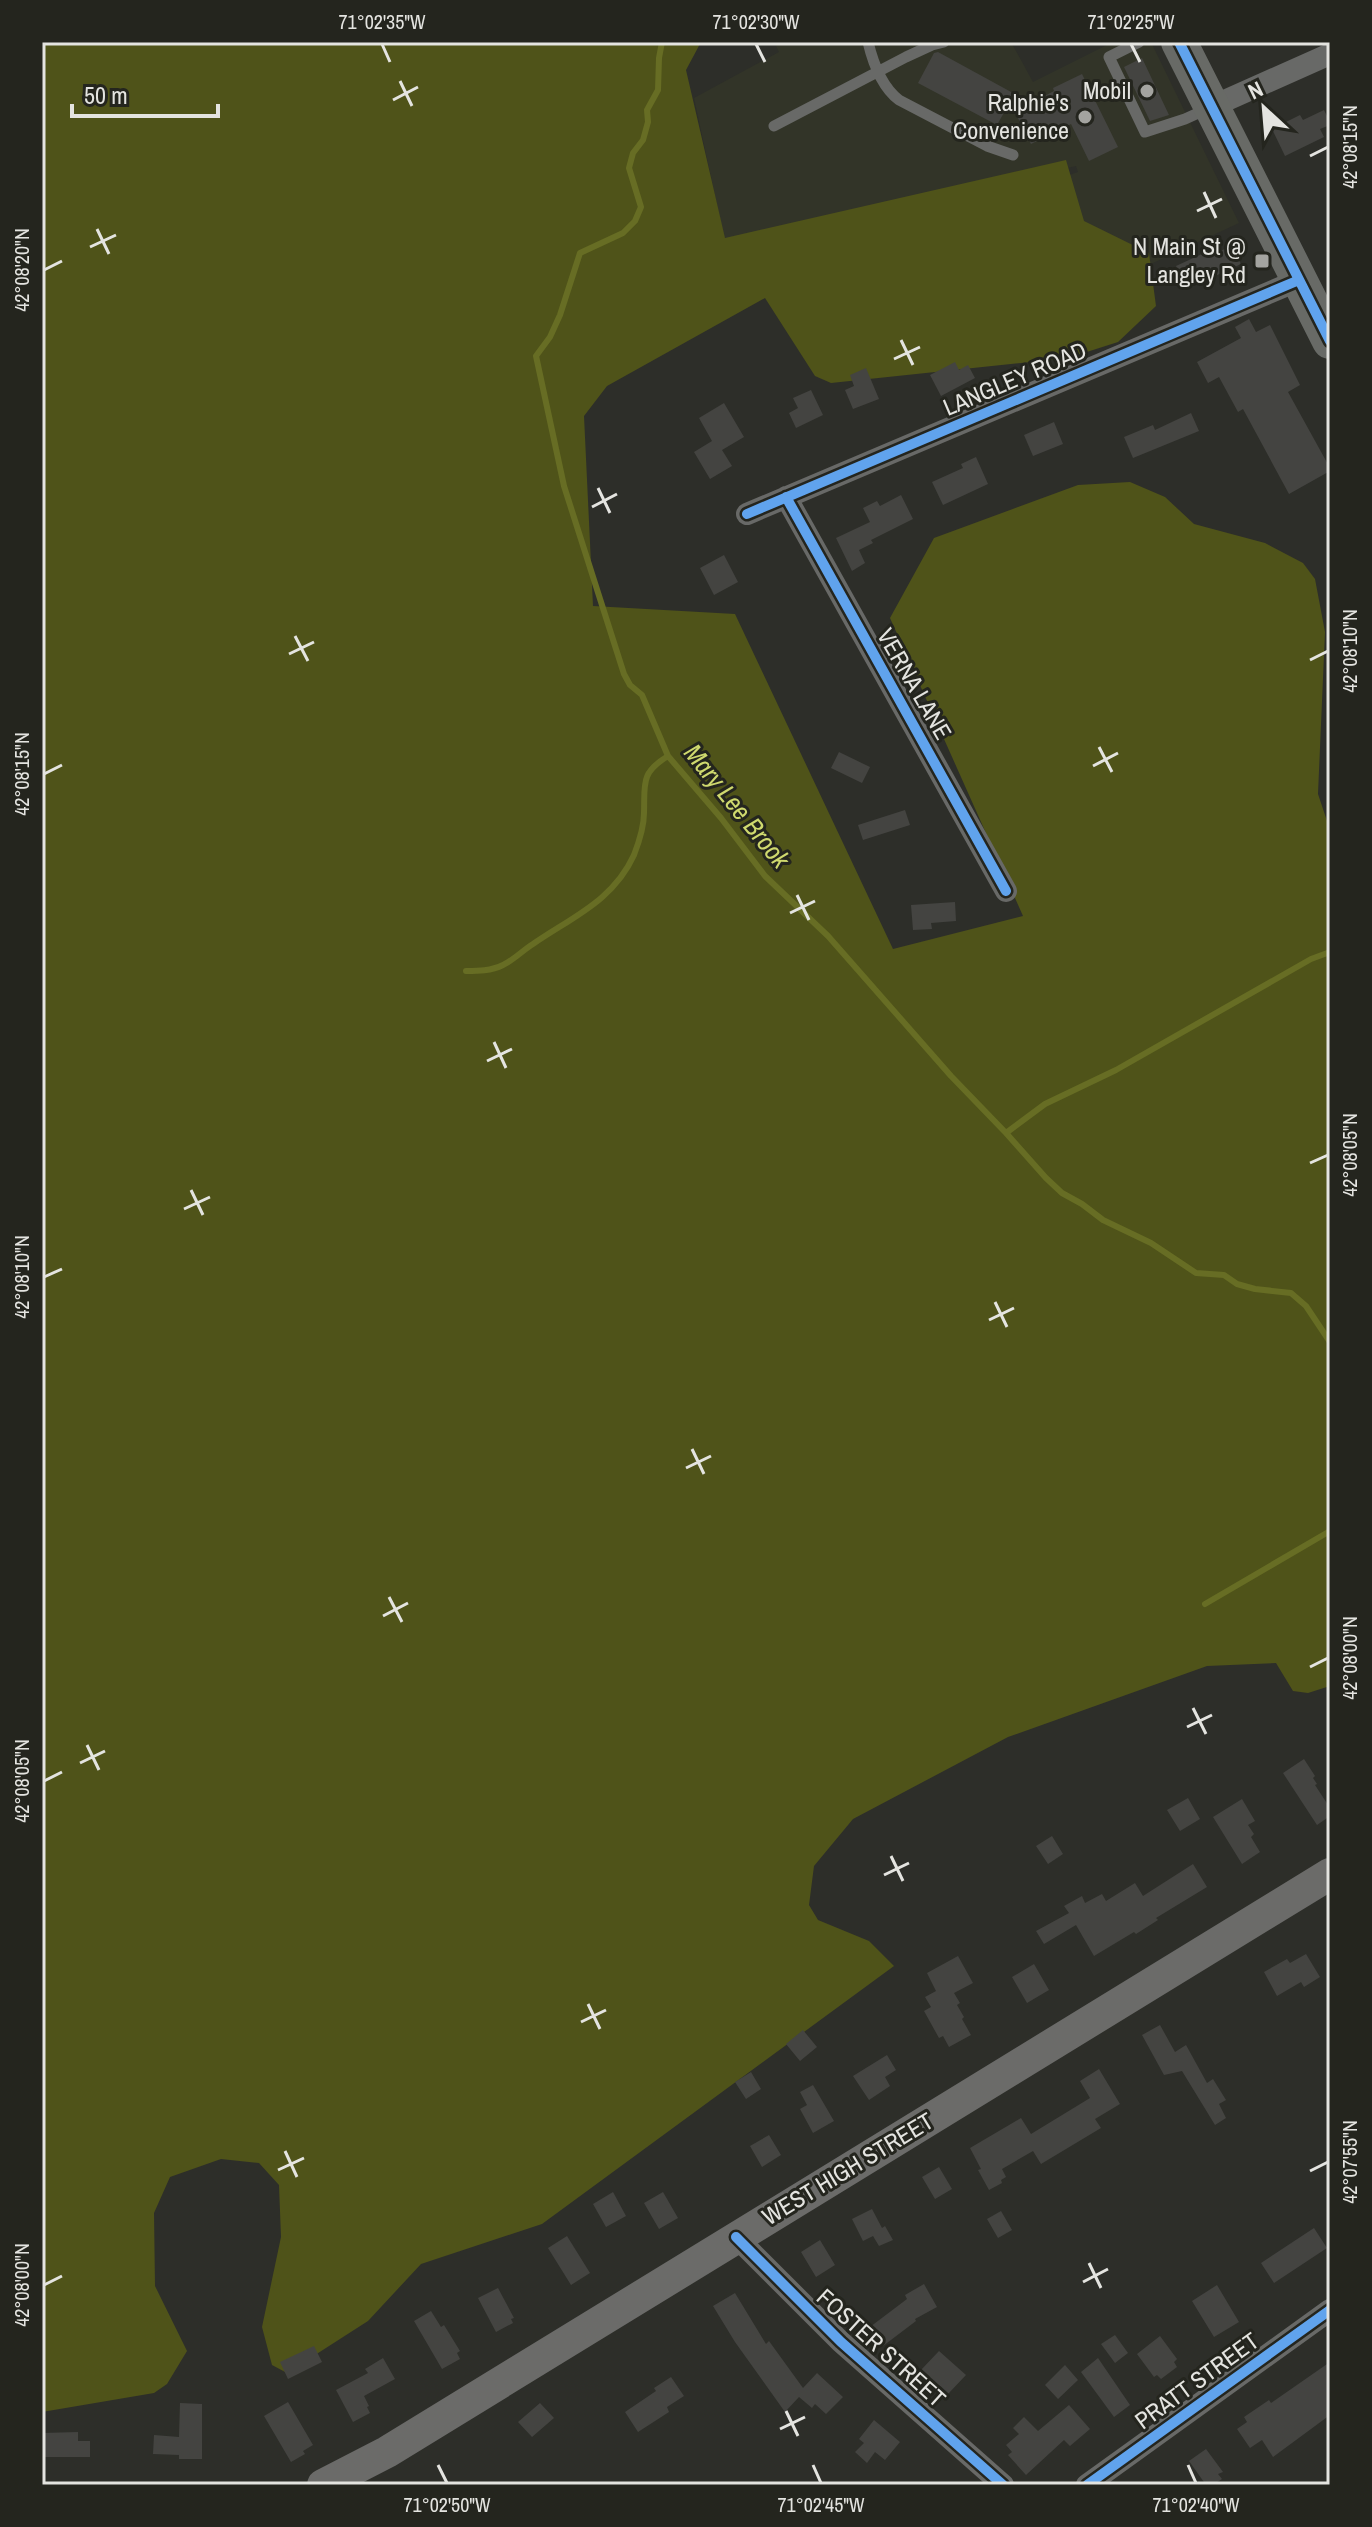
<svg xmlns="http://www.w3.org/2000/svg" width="1372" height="2527" viewBox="0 0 1372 2527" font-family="'Archivo Narrow',sans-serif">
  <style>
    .built { fill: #323428 }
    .green { fill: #4f5319 }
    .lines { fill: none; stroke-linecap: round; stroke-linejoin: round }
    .stream { stroke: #676d24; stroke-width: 6 }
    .building { fill: #444441 }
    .lane { stroke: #686967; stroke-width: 11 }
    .street { stroke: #686967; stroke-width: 22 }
    .secondary { stroke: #6b6b69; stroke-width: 32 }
    .primary { stroke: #686a66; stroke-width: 36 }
    .cycleway-casing { stroke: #24251e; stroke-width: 15 }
    .cycleway { stroke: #60a3ed; stroke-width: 10 }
    .ticks { fill: none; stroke: #e4e4e0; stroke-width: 3 }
    .poi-dot { fill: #a4a4a0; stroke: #24251e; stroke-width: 3 }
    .labels { text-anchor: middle; stroke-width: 6; stroke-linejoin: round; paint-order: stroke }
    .poi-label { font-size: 24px; fill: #e4e4e0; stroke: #24251e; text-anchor: end }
    .street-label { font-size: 24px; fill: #e4e4e0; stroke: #24251e }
    .water-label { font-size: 26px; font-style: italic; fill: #cfd96e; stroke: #24251e }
    .neatline { fill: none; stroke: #e4e4e0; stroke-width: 3 }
    .ticks-label { font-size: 20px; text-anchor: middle; fill: #e4e4e0 }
  </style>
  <rect width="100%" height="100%" fill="#2d2e29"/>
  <path class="built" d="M783 42H1011L1033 82 1113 42H1151L1239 223 1097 289 1038 186 1078 172 1076 166 726 247 694 98 779 52 776 46Z"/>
  <path class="green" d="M42 42H701L686 70 725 238 1066 160 1084 221 1149 253 1156 306 1118 342 1068 358 831 383 815 376 765 298 607 386 584 416 593 606 735 614 893 949 1023 916 890 618 934 538 1078 485 1130 482 1165 497 1194 524 1265 543 1303 563 1315 579 1325 632 1318 794 1330 830V1686L1308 1693 1293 1691 1276 1663 1207 1666 1008 1737 853 1819 814 1866 809 1905 818 1920 869 1941 894 1966 542 2224 421 2264 368 2321 287 2373 272 2365 262 2327 281 2237 279 2185 259 2163 221 2159 170 2177 154 2213 155 2286 187 2351 167 2384 154 2393 42 2412Z"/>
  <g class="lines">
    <path class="stream" d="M662 42 659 58 658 90 647 110 648 122 643 140 633 153 629 168 641 207 635 221 623 233 580 253 560 315 550 337 536 356 564 486 624 674 630 685 642 695 668 756 721 818 765 876 828 936 951 1076 1006 1133 1046 1178 1062 1193 1082 1204 1103 1220 1151 1243 1196 1273 1224 1275 1237 1284 1255 1289 1291 1293 1306 1306 1330 1342
      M466 971C478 971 491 971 503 965 514 960 523 950 533 944 572 917 613 901 634 855 639 842 644 828 644 813 645 784 640 773 668 756
      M1006 1133 1045 1104 1116 1070 1311 959 1330 952
      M1205 1604 1330 1531"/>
  </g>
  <path class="building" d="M938 52 1031 103 1054 91 1053 88 1082 74 1118 147 1089 161 1071 124 1031 144 1010 102 997 125 918 83 934 53Z
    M1142 58 1169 115 1150 121 1124 67Z
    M1324 110 1330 122V125L1320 129 1324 137 1285 156 1272 129 1300 115 1303 120Z
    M1232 245 1241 264 1200 283 1195 274 1182 280 1176 266 1217 247 1219 252Z
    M1249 319 1256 332 1270 325 1300 385 1288 392 1330 468V471L1289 494 1243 409 1238 412 1219 377 1208 383 1197 362 1241 338 1235 327Z
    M955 362 959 370 968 365 975 378 941 396 930 375Z
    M866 368 879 399 853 409 845 390 854 386 850 375Z
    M811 390 823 415 796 428 789 413 798 408 793 398Z
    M724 403 744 437 722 450 732 466 710 479 694 452 712 441 699 418Z
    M1191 413 1199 431 1133 458 1124 437 1153 425 1155 430Z
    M1054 422 1063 444 1033 456 1024 435Z
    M976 457 988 484 943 505 932 482 963 468 961 464Z
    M901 495 913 519 871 540 873 543 859 550 865 563 852 571 836 538 870 522 863 508 877 501 880 506Z
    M724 555 738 582 714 595 700 568Z
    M839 752 870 767 862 783 831 768Z
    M905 810 910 825 863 840 858 825Z
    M955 902 956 921 931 923 932 929 913 930 911 905Z
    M1304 1759 1315 1776 1313 1778 1317 1784 1315 1785 1330 1808V1816L1317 1825 1283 1773Z
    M1188 1798 1200 1819 1180 1831 1167 1810Z
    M1242 1799 1255 1821 1248 1825 1254 1834 1251 1837 1260 1852 1242 1864 1213 1817Z
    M1052 1836 1063 1854 1048 1864 1036 1846Z
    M1193 1864 1207 1887 1156 1918 1158 1920 1136 1934 1134 1932 1094 1956 1076 1925 1044 1944 1036 1931 1069 1913 1064 1906 1082 1896 1085 1903 1102 1894 1106 1901 1135 1883 1143 1896Z
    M1306 1954 1320 1977 1304 1987 1301 1982 1277 1996 1264 1972 1287 1959 1290 1963Z
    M958 1956 973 1983 954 1993 960 2003 957 2005 964 2017 962 2019 971 2035 949 2047 943 2036 939 2038 924 2011 931 2007 925 1997 936 1991 927 1973Z
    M1034 1964 1049 1990 1027 2003 1012 1977Z
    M1160 2025 1175 2052 1186 2045 1207 2083 1213 2079 1226 2100 1219 2104 1226 2118 1215 2125 1182 2071 1164 2075 1142 2035Z
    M803 2030 817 2047 800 2061 786 2044Z
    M887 2055 896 2070 885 2077 890 2086 869 2100 853 2076Z
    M1099 2069 1120 2104 1095 2119 1101 2128 1041 2164 1033 2151 1002 2169 1006 2177 1001 2180 1002 2183 989 2190 978 2170 981 2169 970 2148 1021 2118 1031 2134 1090 2098 1080 2081Z
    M751 2072 761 2089 746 2099 735 2082Z
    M813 2085 834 2121 813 2133 800 2109 807 2105 800 2092Z
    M769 2135 781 2155 762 2167 750 2146Z
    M939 2167 952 2189 935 2199 922 2177Z
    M613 2192 626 2216 606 2227 593 2204Z
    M663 2192 678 2218 659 2229 644 2203Z
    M872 2209 882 2228 885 2226 893 2240 879 2246 873 2236 863 2241 852 2219Z
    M1001 2211 1012 2230 998 2238 987 2219Z
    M1314 2228 1327 2248 1274 2283 1261 2263Z
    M567 2236 590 2273 571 2285 548 2248Z
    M820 2240 835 2265 816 2277 801 2252Z
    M924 2284 937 2307 915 2319 916 2321 883 2346 879 2340 876 2342 866 2330 907 2299 905 2295Z
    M1217 2285 1239 2322 1214 2337 1192 2301Z
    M498 2288 514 2318 511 2319 513 2323 496 2332 478 2298Z
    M735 2293 766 2344 769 2341 803 2388 817 2373 843 2397 826 2414 815 2404 812 2408 799 2397 785 2412 735 2342 713 2306Z
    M431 2311 441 2327 444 2325 460 2351 457 2353 460 2359 442 2369 414 2321Z
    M1115 2335 1128 2353 1115 2363 1101 2344Z
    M1160 2336 1177 2359 1174 2362 1177 2367 1161 2379 1157 2375 1154 2377 1137 2354Z
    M314 2346 322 2362 288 2379 280 2362Z
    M939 2351 966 2375 948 2394 921 2370Z
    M383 2358 395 2379 364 2396 369 2406 367 2407 370 2413 353 2422 336 2390 368 2373 365 2369Z
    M1098 2358 1130 2405 1114 2417 1081 2372Z
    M1330 2362V2415L1273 2457 1262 2440 1250 2448 1237 2429 1247 2422 1244 2417 1269 2400 1271 2403Z
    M1065 2365 1078 2380 1058 2399 1045 2385Z
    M671 2377 684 2396 667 2407 669 2412 638 2432 625 2412 656 2391 654 2388Z
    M288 2402 313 2445 303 2451 305 2454 291 2462 264 2416Z
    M180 2403 202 2404V2459H179V2455L153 2454 154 2435 179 2437Z
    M540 2403 554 2418 532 2437 518 2422Z
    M1069 2405 1090 2429 1070 2446 1064 2440 1026 2475 1008 2455 1012 2452 1006 2445 1019 2434 1013 2428 1024 2417 1038 2431Z
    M874 2420 900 2442 885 2460 875 2452 867 2463 855 2452 864 2443 859 2439Z
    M78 2432V2441H90V2457H42V2433Z
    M1206 2449 1223 2472 1218 2474 1222 2479 1213 2485H1206L1189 2461Z"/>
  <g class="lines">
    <path class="lane" d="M868 42C873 63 882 87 899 100L987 146 1013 155
      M1139 42 1109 57 1145 132 1185 119 1207 109
      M774 126 906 57 932 45 944 42"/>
    <path class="street" d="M1211 107 1330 54
      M786 497 1006 891
      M747 514 1299 280
      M736 2237 841 2342 1003 2485
      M1087 2485 1330 2310"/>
    <path class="secondary" d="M323 2485 387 2452 1330 1874"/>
    <path class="primary" d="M1179 42 1330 341"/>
    <g class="cycleway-casing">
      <path id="cycleway" d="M1179 42 1330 341
        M786 497 1006 891
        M747 514 1299 280
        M736 2237 841 2342 1003 2485
        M1087 2485 1330 2310"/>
    </g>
    <use href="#cycleway" class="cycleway"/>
  </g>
  <path class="ticks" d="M382 44 390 62M756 44 765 62M1131 44 1140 62M400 81 412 106M393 100 418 87M1310 156 1328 147M1204 192 1216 218M1197 211 1222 199M97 229 109 254M90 247 116 235M44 270 62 261M901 340 913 365M894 359 920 347M598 488 610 513M592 507 617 494M295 636 308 661M289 654 314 642M1310 660 1328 651M1099 747 1112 772M1093 766 1118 753M44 774 62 765M797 895 809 920M790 913 815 901M494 1042 506 1068M487 1061 512 1049M1310 1163 1328 1155M191 1190 203 1215M184 1209 210 1197M44 1277 62 1269M995 1302 1007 1327M989 1320 1014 1308M692 1449 704 1474M686 1468 711 1456M389 1597 402 1622M383 1616 408 1603M1310 1667 1328 1658M1193 1708 1206 1734M1187 1727 1212 1715M87 1745 99 1770M80 1763 105 1751M44 1781 62 1772M891 1856 903 1881M884 1875 909 1863M588 2004 600 2029M581 2022 606 2010M285 2151 297 2177M278 2170 304 2158M1310 2171 1328 2162M1089 2263 1101 2288M1083 2282 1108 2269M44 2285 62 2276M786 2411 798 2436M780 2429 805 2417M438 2465 447 2483M813 2465 821 2483M1188 2465 1196 2483"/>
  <g class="poi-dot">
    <circle cx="1147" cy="91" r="8"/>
    <circle cx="1085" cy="117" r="8"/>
    <rect x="1254" y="253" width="16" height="16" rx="4"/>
  </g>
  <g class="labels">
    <g class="poi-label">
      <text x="1131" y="99">Mobil</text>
      <text x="1069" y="111">Ralphie's<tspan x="1069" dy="28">Convenience</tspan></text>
      <text x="1246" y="255">N Main St @<tspan x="1246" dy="28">Langley Rd</tspan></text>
    </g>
    <g class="street-label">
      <text transform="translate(1015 379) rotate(-23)" y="8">LANGLEY ROAD</text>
      <text transform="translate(914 684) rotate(60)" y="8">VERNA LANE</text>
      <text transform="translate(848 2169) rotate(-31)" y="8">WEST HIGH STREET</text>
      <text transform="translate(881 2348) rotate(42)" y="8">FOSTER STREET</text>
      <text transform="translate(1197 2381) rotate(-36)" y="8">PRATT STREET</text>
    </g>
    <g class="water-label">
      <text transform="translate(737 806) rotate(51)" y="9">Mary Lee Brook</text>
    </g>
  </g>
  <rect width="1372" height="2527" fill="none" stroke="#24251e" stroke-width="88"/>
  <g transform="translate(1264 108) rotate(334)" stroke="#24251e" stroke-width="6" paint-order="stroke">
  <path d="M0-6L14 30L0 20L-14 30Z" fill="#e4e4e0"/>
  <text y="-12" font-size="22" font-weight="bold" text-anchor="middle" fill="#e4e4e0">N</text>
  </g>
  <path d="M72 104v12h146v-12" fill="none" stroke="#e4e4e0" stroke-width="4"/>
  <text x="84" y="104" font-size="24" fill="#e4e4e0" stroke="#24251e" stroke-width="6" paint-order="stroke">50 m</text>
  <rect x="44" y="44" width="1284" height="2439" class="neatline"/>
  <g class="ticks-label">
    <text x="382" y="29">71°02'35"W</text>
    <text x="756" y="29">71°02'30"W</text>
    <text x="1131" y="29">71°02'25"W</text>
    <text transform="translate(1350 147) rotate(-90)" y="7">42°08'15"N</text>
    <text transform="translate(22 270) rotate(-90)" y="7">42°08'20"N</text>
    <text transform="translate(1350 651) rotate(-90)" y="7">42°08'10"N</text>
    <text transform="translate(22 774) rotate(-90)" y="7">42°08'15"N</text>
    <text transform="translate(1350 1155) rotate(-90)" y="7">42°08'05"N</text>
    <text transform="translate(22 1277) rotate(-90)" y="7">42°08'10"N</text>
    <text transform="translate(1350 1658) rotate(-90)" y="7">42°08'00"N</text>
    <text transform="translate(22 1781) rotate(-90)" y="7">42°08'05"N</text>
    <text transform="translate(1350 2162) rotate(-90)" y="7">42°07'55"N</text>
    <text transform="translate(22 2285) rotate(-90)" y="7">42°08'00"N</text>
    <text x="447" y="2512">71°02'50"W</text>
    <text x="821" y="2512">71°02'45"W</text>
    <text x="1196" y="2512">71°02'40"W</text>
  </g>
</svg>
